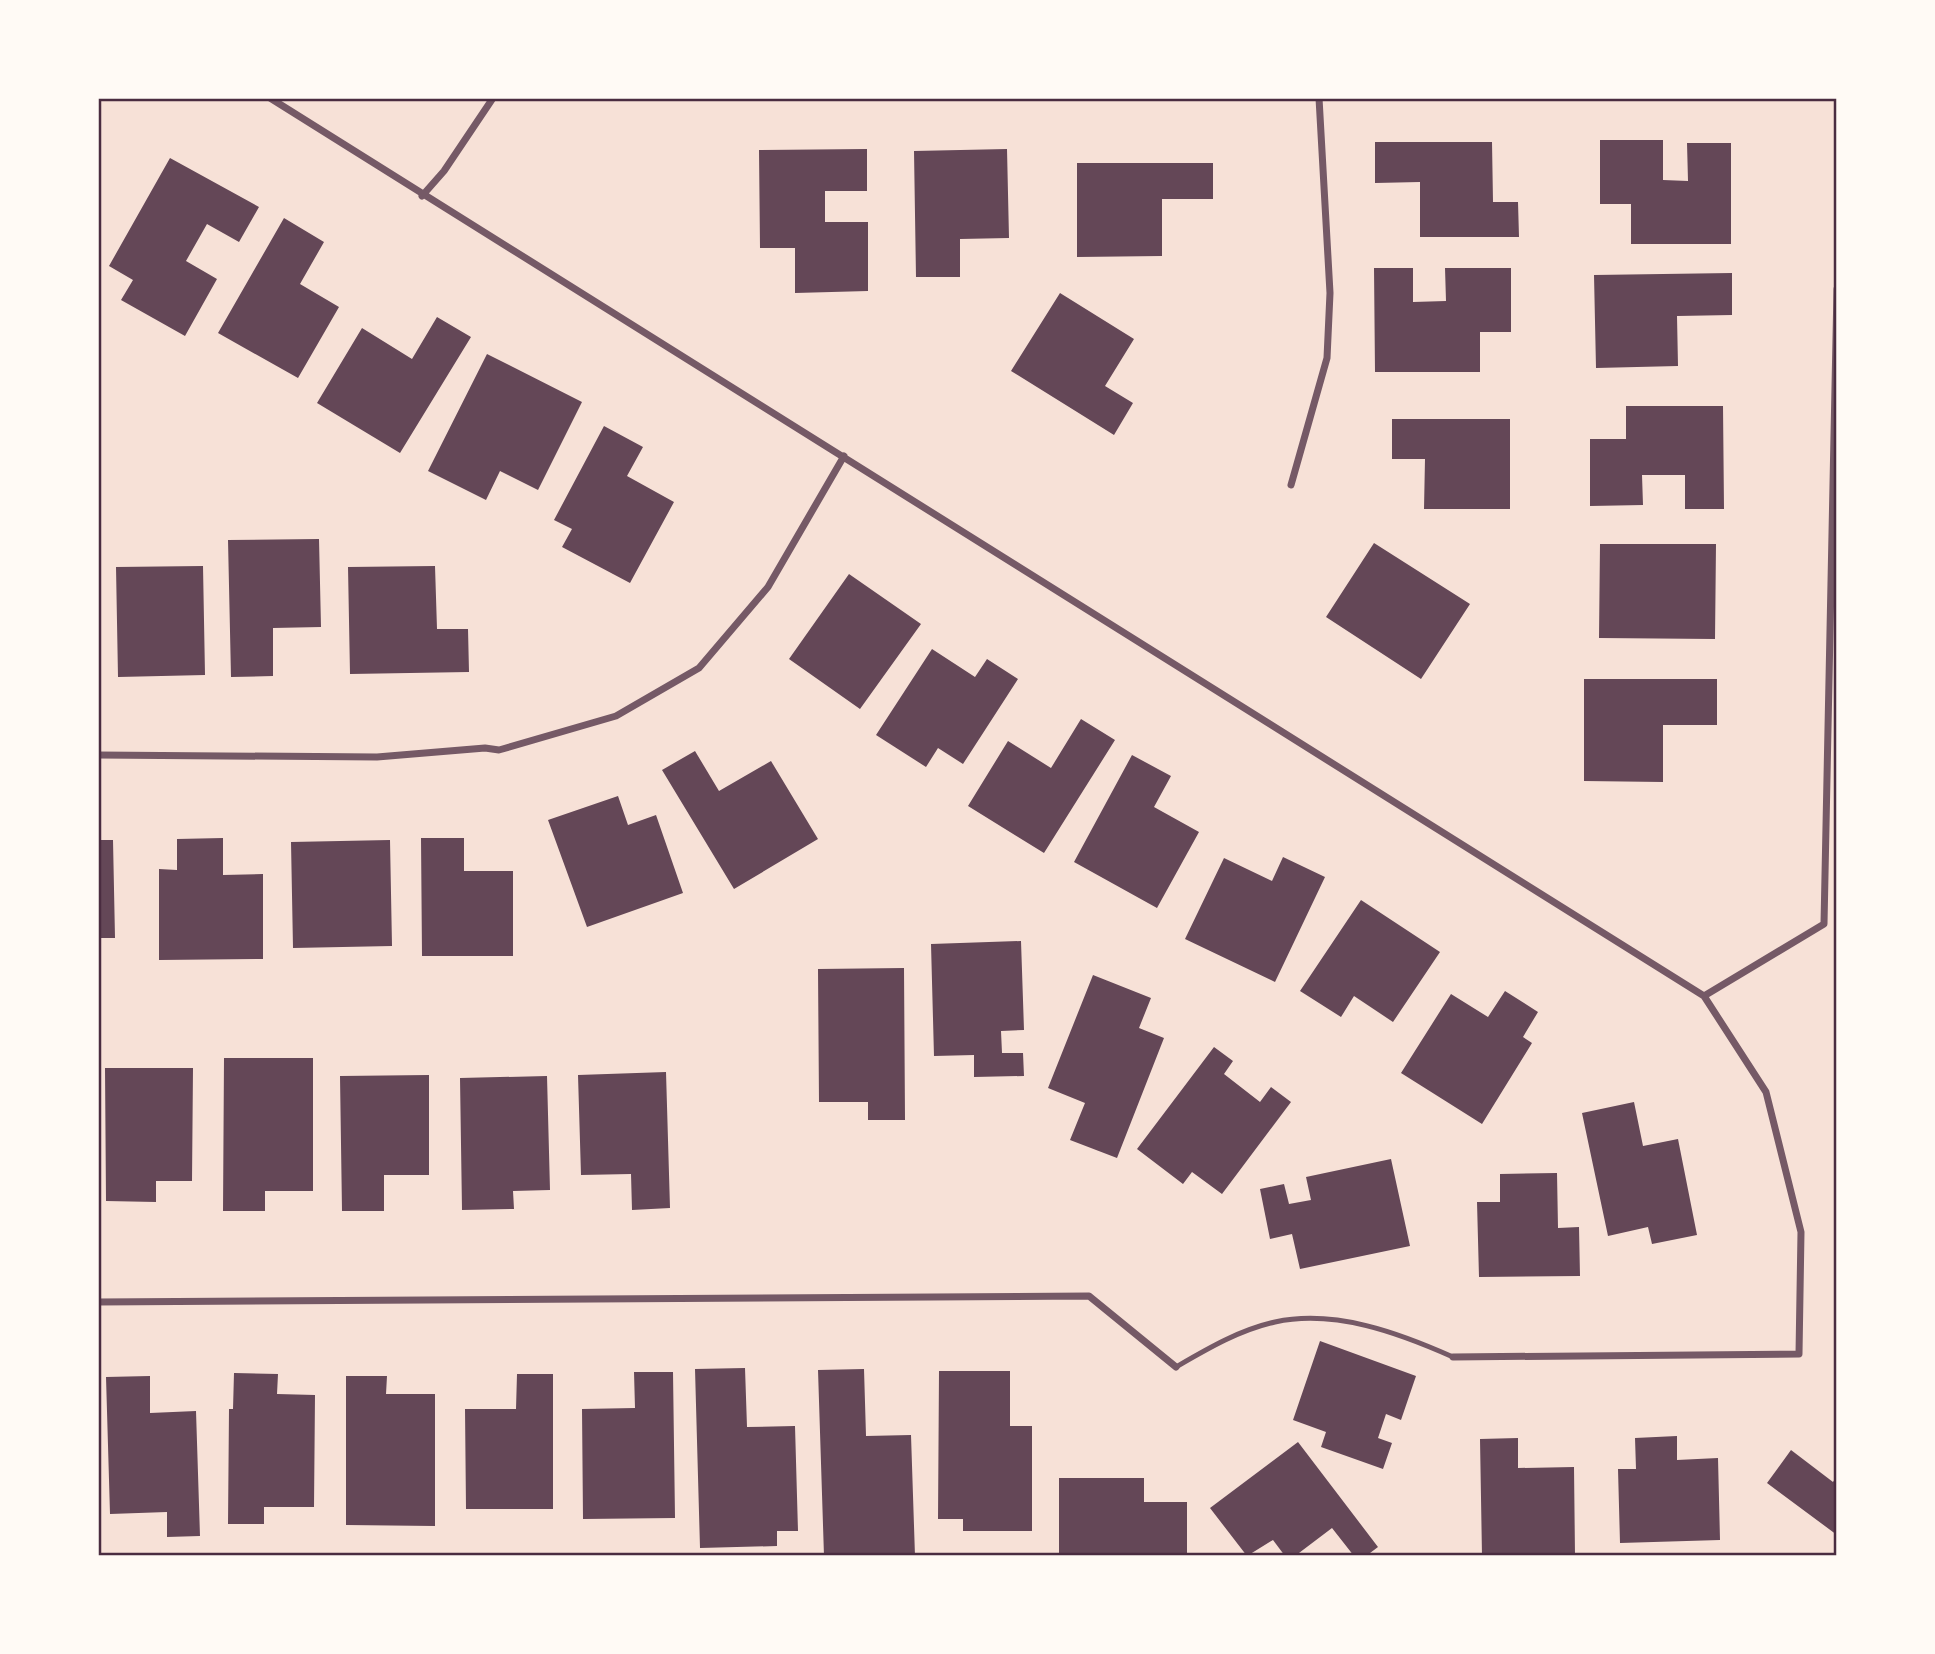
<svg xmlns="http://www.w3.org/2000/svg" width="1935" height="1654" viewBox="0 0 1935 1654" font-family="Lato,sans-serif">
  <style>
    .building { fill: #644757 }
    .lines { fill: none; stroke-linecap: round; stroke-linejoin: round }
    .service { stroke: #755966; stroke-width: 5 }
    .minor { stroke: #755966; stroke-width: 7 }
    .neatline { fill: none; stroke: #4a2c40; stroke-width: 2.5 }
  </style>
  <rect width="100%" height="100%" fill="#f7e1d7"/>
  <path class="building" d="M1600 140H1663V180L1688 181 1687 143H1731V244H1631V204H1600Z
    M1375 142H1492L1493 202H1518L1519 237H1420V182L1375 183Z
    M867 149V191H825V222H868V291L795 293V248H760L759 150Z
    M1007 149 1009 238 960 239V277H916L914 151Z
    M170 158 259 207 239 242 207 224 186 261 217 279 185 336 121 300 133 280 109 266Z
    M1077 163H1213V199H1162V256L1077 257Z
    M284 218 324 242 300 284 339 307 298 378 218 333Z
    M1374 268H1413V302L1446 301 1445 268H1511V332H1480V372H1375Z
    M1732 273V315L1677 316 1678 366 1596 368 1594 275Z
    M1060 293 1134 339 1105 386 1133 403 1114 435 1011 371Z
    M437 317 471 337 400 453 317 403 362 328 412 359Z
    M487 354 582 402 538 490 500 471 486 500 428 471Z
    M1626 406H1723L1724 509H1685V475H1642L1643 505 1590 506V439H1626Z
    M1392 419H1510V509H1424L1425 459H1392Z
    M604 426 643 447 627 476 674 502 630 583 562 547 572 529 554 520Z
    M319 539 321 627 273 628V676L231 677 228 540Z
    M1374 543 1470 604 1421 679 1326 617Z
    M1600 544H1716L1715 639 1599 638Z
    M203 566 205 675 118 677 116 567Z
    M435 566 437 629H468L469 672 350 674 348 567Z
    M849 574 921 624 860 709 789 659Z
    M932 649 975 677 987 659 1018 679 963 764 938 748 926 767 876 735Z
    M1584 679H1717V725H1663V782L1584 781Z
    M1081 719 1115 740 1044 853 968 806 1008 741 1051 768Z
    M695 751 719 791 771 761 818 839 734 889 662 770Z
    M1132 755 1171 776 1154 807 1199 832 1157 908 1074 862Z
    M618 796 628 825 656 815 683 893 587 927 548 820Z
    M223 838V875L263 874V959L159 960V869L177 870V839Z
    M421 838H464V871H513V956H422Z
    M98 840H113L115 938H98Z
    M390 840 392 946 293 948 291 842Z
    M1283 857 1325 877 1275 982 1185 939 1224 858 1272 881Z
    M1361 900 1440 952 1393 1022 1354 996 1341 1017 1300 991Z
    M1021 941 1024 1030 1001 1031 1002 1053H1023L1024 1076 974 1077V1055L934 1056 931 944Z
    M904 968 905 1120H868V1102H819L818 969Z
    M1093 975 1151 998 1139 1028 1164 1038 1117 1158 1070 1140 1085 1103 1048 1088Z
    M1505 991 1538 1012 1523 1037 1532 1043 1482 1124 1401 1073 1451 994 1488 1017Z
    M1214 1047 1233 1061 1224 1074 1260 1102 1271 1087 1291 1102 1222 1194 1192 1172 1183 1184 1137 1149Z
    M224 1058H313V1191H265V1211H223Z
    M105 1068H193L192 1181H156V1202L106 1201Z
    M666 1072 670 1208 632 1210 631 1174 581 1175 578 1075Z
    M429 1075V1175H384V1211H342L340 1076Z
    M547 1076 550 1190 513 1191 514 1209 462 1210 460 1078Z
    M1634 1102 1643 1146 1678 1139 1697 1235 1652 1244 1648 1227 1608 1236 1582 1113Z
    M1391 1159 1410 1246 1300 1269 1292 1234 1270 1239 1260 1189 1284 1184 1289 1204 1311 1200 1306 1177Z
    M1557 1173 1558 1228 1579 1227 1580 1276 1479 1277 1477 1202H1500V1174Z
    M1320 1341 1416 1376 1401 1420 1386 1414 1378 1438 1392 1443 1383 1469 1321 1447 1326 1432 1293 1420Z
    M745 1368 747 1427 795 1426 798 1531H777V1546L700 1548 695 1369Z
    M864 1369 866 1436 911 1435 915 1556H824L818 1370Z
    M939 1371H1010V1426H1032V1531H963V1519H938Z
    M634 1372H673L675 1518 583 1519 582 1409 635 1408Z
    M234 1373 278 1374 277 1394 315 1395 314 1507H264V1524H228L229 1409H233Z
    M517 1374H553V1509H466L465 1409H516Z
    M150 1376V1413L196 1411 200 1536 167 1537V1512L110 1514 106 1377Z
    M346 1376H387L386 1394H435V1526L346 1525Z
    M1677 1436V1460L1718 1458 1720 1540 1620 1543 1618 1469H1636L1635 1438Z
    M1518 1438V1468L1574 1467 1575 1555 1482 1556 1480 1439Z
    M1298 1442 1378 1547 1366 1556H1354L1332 1528 1295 1556H1285L1273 1540 1247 1556 1210 1508Z
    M1791 1450 1833 1482 1837 1476V1535L1767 1483Z
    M1059 1478H1144V1502H1187V1556H1059Z"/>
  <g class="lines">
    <path class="service" d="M1176 1367C1207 1349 1239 1330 1275 1322 1335 1309 1399 1333 1453 1357"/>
    <path class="minor" d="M270 98 1704 996 1766 1092 1801 1232 1799 1354 1453 1357
      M98 99 99 98
      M422 196 444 171 493 98
      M1291 485 1327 358 1330 293 1319 98
      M98 755 377 757 485 748 499 750 616 716 699 668 768 587 844 456
      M1704 996 1824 924 1837 289
      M98 1302 1089 1296 1176 1367"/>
  </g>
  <rect width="1935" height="1654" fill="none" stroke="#fffaf5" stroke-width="200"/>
  <rect x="100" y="100" width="1735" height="1454" class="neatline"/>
</svg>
